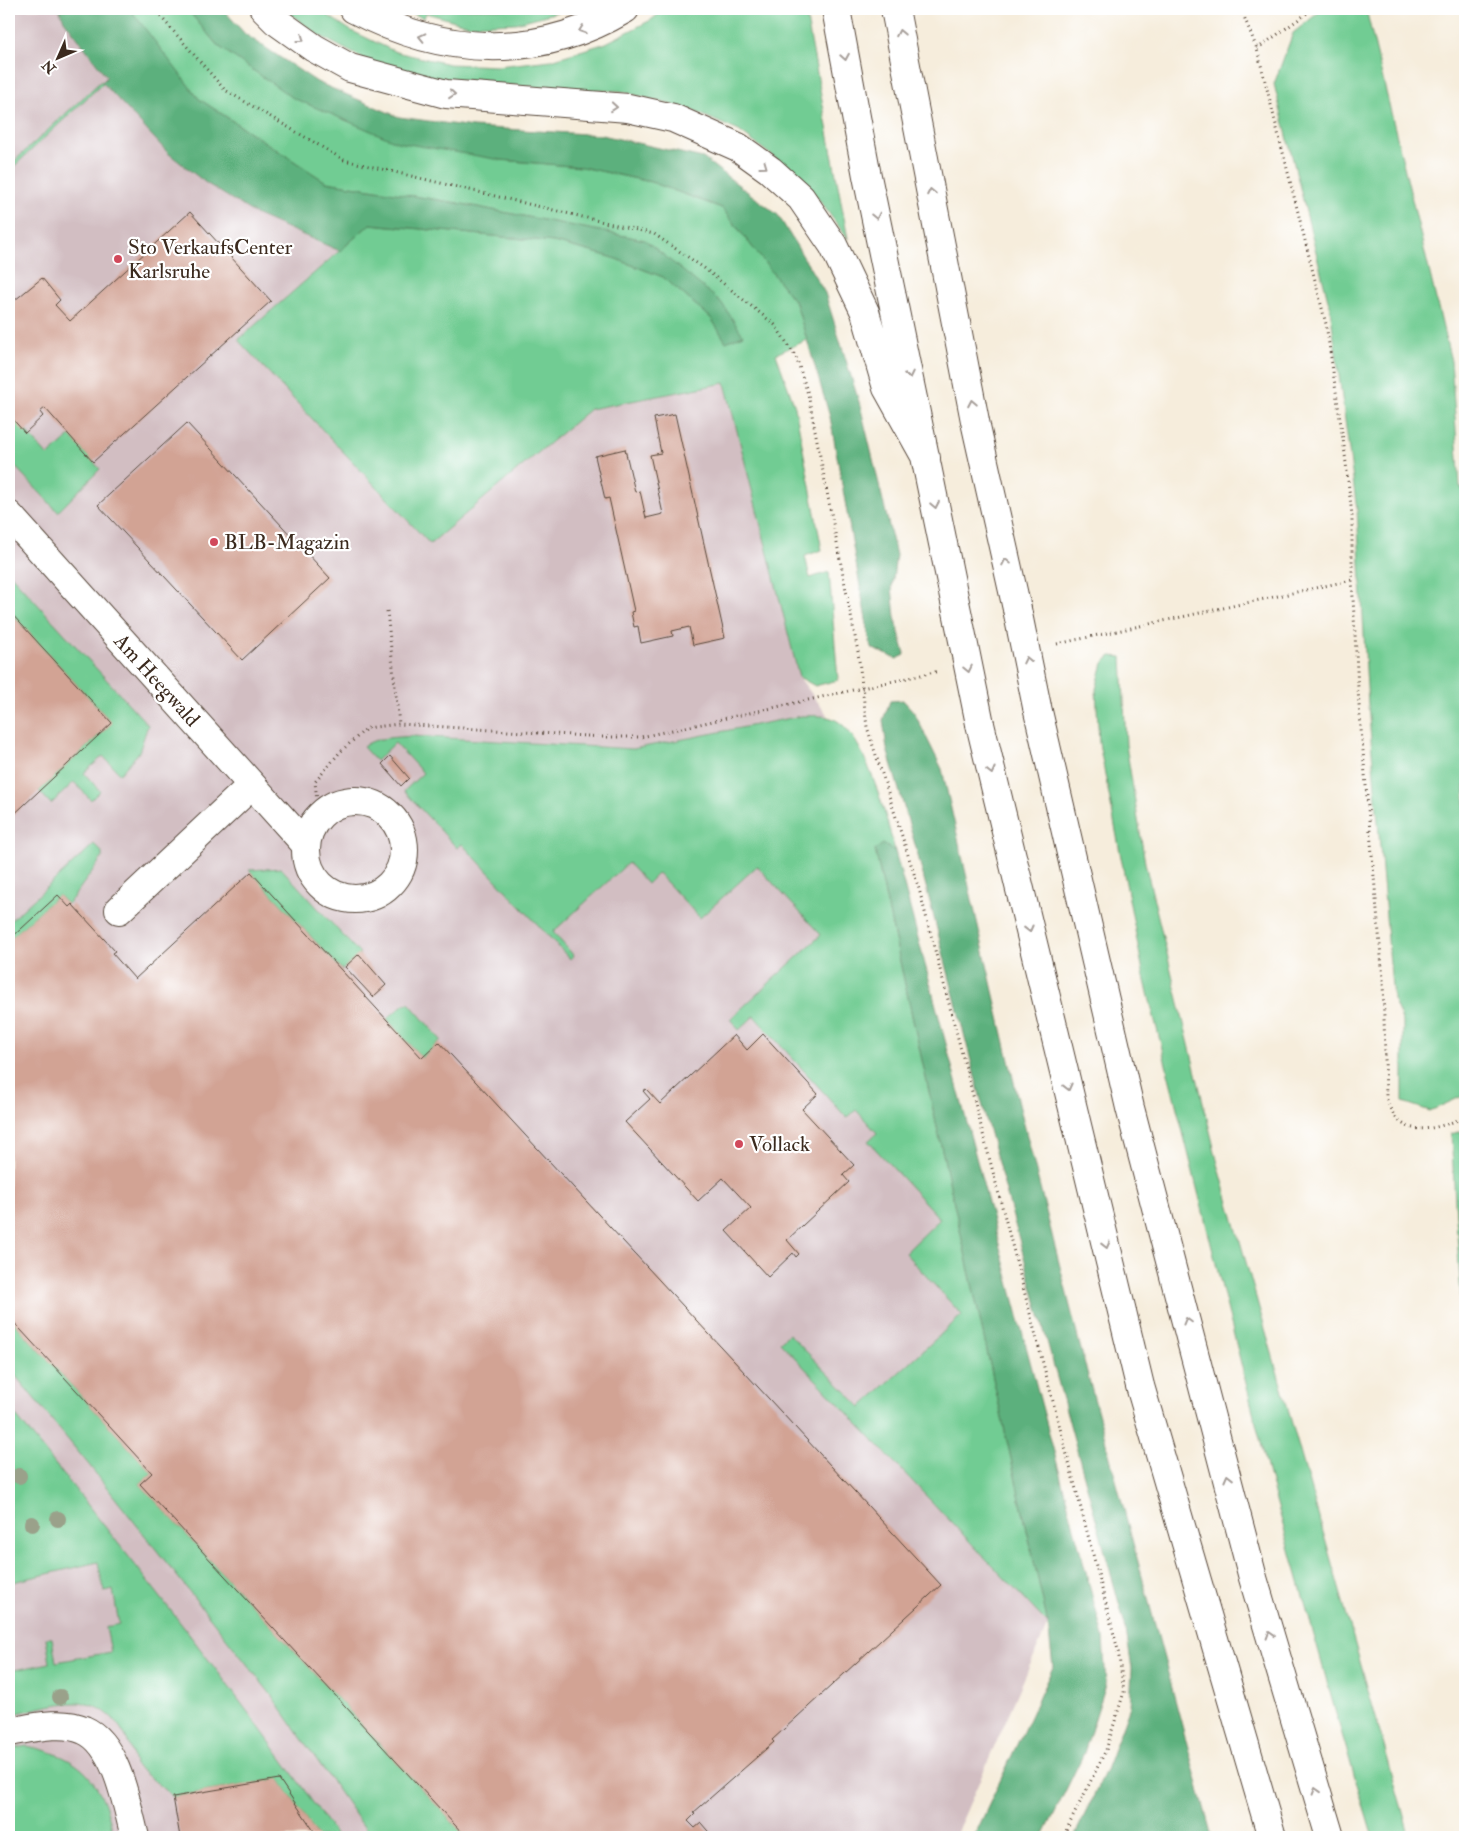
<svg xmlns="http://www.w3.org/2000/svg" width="1474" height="1846" viewBox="0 0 1474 1846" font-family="'IM FELL Double Pica',serif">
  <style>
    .industrial { fill: #d2bec2 }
    .green { fill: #71cc93; stroke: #567b58 }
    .forest { fill: #5cb07d; stroke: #4c6d4e }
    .building { fill: #d2a394 }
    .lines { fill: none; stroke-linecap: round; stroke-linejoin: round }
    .minor-casing { stroke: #57473a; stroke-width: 30 }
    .highway-casing { stroke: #57473a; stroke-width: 30 }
    .path { stroke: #57473a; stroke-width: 3; stroke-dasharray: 1 4; stroke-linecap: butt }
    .minor { stroke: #fff; stroke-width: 28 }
    .highway { stroke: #fff; stroke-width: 28 }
    .highway-bridge-casing { stroke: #57473a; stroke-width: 30; stroke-linecap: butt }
    .highway-bridge { stroke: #fff; stroke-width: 28 }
    .tree { fill: #9aa18a }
    .oneway { stroke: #a79f9a }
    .poi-dot { fill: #d1495b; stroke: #fff; stroke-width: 2 }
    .labels { text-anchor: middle; stroke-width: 4.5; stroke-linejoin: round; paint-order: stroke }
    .poi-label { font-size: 21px; fill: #3b2a1e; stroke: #fff; text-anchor: start }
    .street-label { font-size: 21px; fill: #3b2a1e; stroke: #fff }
  </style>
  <rect width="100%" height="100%" fill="#fff"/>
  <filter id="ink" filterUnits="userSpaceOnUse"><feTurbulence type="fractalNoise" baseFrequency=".02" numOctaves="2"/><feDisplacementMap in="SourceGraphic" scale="10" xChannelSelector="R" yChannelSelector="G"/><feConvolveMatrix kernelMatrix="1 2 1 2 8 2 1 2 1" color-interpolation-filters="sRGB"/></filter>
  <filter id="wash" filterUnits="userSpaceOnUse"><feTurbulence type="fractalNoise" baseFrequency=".0096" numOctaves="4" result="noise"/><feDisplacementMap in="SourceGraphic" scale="20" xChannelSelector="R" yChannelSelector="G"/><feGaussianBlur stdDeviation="1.12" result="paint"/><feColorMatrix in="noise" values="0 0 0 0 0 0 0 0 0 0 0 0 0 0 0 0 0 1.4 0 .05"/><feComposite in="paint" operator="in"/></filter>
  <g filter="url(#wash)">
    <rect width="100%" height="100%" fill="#f6eddc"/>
    <path class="industrial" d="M9 9H59L64 20 107 77 102 82 168 153 711 318 799 677 826 713 878 863 1048 1624 955 1837H9Z"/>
    <path class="green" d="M128 9H187L218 46 501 160 582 167 651 182 722 208 796 303 807 340 776 354 795 407 822 550 805 556 810 578 829 572 838 680 815 686 799 677 725 383 590 409 430 544 238 340 370 224 554 242 611 257 663 277 711 318 726 341 743 335 645 240 457 203 326 182 199 99Z
      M284 9H318L350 30 396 52 449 64 498 66 551 60 606 43 651 20 665 9H805L848 239 816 196 783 164 739 131 691 110 620 91 551 89 418 76 368 61 318 35Z
      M400 9H569L516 23 469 25 426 13 424 18Z
      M1323 9H1366L1451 361 1460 486 1465 494V1095L1430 1111 1403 1102V1022L1393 999 1368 705 1357 510 1330 308 1274 84 1293 33Z
      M101 81 103 83 9 171V166Z
      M9 412 48 456 70 436 100 469 58 512 9 460Z
      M9 573 148 725 139 752 120 774 103 756 84 773 100 791 91 800 74 782 51 804 39 791 112 723 9 611Z
      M1111 656 1122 657 1126 745 1145 863 1218 1164 1410 1837H1373L1338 1721 1270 1479 1144 977 1099 743 1096 689 1103 663Z
      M801 716C814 716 828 714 839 722 866 740 887 819 895 851L889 847 875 850 878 863 1048 1624 780 1342 789 1334 861 1407 962 1315 905 1253 940 1219 868 1141 877 1133 856 1110 847 1118 754 1016 739 1030 730 1019 821 935 757 866 700 918 658 873 647 884 628 863 553 932 574 956 570 959 462 844 457 848 404 791 423 773 395 743 376 761 363 747C375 736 397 738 412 736L633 749Z
      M94 844 102 852V858L72 899 67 904 58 895 9 940V922Z
      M281 868 360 954 342 970 249 870Z
      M409 1003 441 1040 422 1058 387 1019 404 1004Z
      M1465 1130V1407V1366L1451 1134Z
      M9 1317 152 1473 140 1484 466 1837H371L269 1692 89 1465 9 1368Z
      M9 1407C122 1547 235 1688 337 1837H318L279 1779 173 1797 135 1765C130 1736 111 1703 77 1703 57 1702 29 1711 9 1715V1671L50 1663 46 1638H52L56 1662 111 1652 106 1627 119 1624 113 1590 104 1592 98 1562 9 1583Z
      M27 1746C84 1757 103 1782 114 1837H9V1749Z"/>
    <path class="forest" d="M59 9H130L199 99 326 182 457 203 645 240 721 302 743 335 726 342 711 318 663 277 611 257 554 242 370 224 340 251 257 215 206 183 168 153 102 82 107 77 64 20Z
      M187 9H223L245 34 317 82 399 117 473 127 602 135 703 158 778 215 825 293 860 405 896 555 892 587 895 617 905 655 897 659 871 648 830 417 796 303 722 208 651 182 582 167 501 160 397 142 293 98 218 46Z
      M903 700 914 712 942 769 1019 1104 1079 1342 1212 1837H1074L1106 1770 1130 1706 1132 1669 1125 1625 986 1119 916 848 887 749 883 720 890 701Z
      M883 844 895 851 1103 1637 1106 1684 1084 1753 1043 1837H974L1053 1667 1048 1624 878 863 875 850Z"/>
    <g id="blocks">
      <path class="building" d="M190 212 271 301 93 462 45 408 40 412 43 416 25 433 9 415V305L42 278 60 300 55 305 70 321Z
        M675 414 725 638 693 645 689 627 672 631 673 636 641 643 638 626 634 627 631 612 634 611 609 498 605 499 595 456 625 449 635 492 640 491 646 518 663 514 650 455 661 453 654 418Z
        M187 423 330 578 242 660 98 505Z
        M9 611 112 723 9 819Z
        M390 756 409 778 401 786 382 764Z
        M251 872 422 1058 439 1042 941 1585 772 1740 774 1742 693 1813 695 1814 688 1821 695 1828 701 1823 713 1837H466L140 1484 152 1473 9 1317V940L58 895 69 907 72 904 115 951 112 953 135 979Z
        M359 954 386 985 373 997 345 967Z
        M763 1034 818 1094 802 1109 854 1165 843 1175 849 1182 787 1240 799 1254 796 1257 793 1253 768 1277 726 1231 751 1208 723 1178 698 1201 625 1122 650 1099 643 1091 646 1089 660 1104 734 1035 747 1050Z
        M279 1779 318 1837H180L173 1797Z"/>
    </g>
  </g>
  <g filter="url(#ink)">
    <use href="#blocks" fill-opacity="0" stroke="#57473a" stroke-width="1"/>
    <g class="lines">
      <g class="minor-casing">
        <path id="minor" d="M9 515 306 845
          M306 850a49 49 0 1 1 98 0a49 49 0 1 1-98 0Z
          M119 910 252 785
          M9 1732C32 1728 62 1720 84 1730 117 1744 127 1806 135 1837"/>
      </g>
      <g class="highway-casing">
        <path id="highway" d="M264 9 276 21 314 48 350 68 446 94 628 108 673 118 738 147 770 170 801 198 833 245 865 312 887 388 926 458
          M354 9C443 56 537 61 625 9
          M836 9 867 176 959 621
          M895 9 976 426 1017 609
          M1037 707 1130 1108 1253 1578 1330 1837
          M980 724 1140 1386 1272 1837"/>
      </g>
      <path class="path" d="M154 9 225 90 344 160 654 234 704 268 775 325 796 357 808 394 858 652 867 727 919 889 1118 1650 1124 1692 1106 1750 1063 1837
        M1241 9 1257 49 1326 324 1344 446 1352 515V580L1359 706 1383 979 1386 1096C1397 1141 1432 1131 1465 1117
        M1257 49 1313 9
        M387 611 399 724
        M1057 644 1352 580
        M318 811 315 782 340 752 367 728 399 724 602 737H641L939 671"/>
      <use href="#minor" class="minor"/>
      <use href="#highway" class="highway"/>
      <g class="highway-bridge-casing">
        <path id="highway-bridge" d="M1017 609 1037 707
          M959 621 980 724"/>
      </g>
      <use href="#highway-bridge" class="highway-bridge"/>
    </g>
    <g class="tree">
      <circle cx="19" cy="1476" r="8"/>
      <circle cx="58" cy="1519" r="8"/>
      <circle cx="32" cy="1524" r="8"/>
      <circle cx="60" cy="1697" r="8"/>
    </g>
    <defs><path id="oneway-chevron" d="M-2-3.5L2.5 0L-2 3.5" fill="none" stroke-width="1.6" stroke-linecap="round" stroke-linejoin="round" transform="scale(1.25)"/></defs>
    <g class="oneway">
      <use href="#oneway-chevron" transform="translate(582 30) rotate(161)"/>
      <use href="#oneway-chevron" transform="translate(900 33) rotate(-101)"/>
      <use href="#oneway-chevron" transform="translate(422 37) rotate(-167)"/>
      <use href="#oneway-chevron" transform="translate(301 39) rotate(36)"/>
      <use href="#oneway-chevron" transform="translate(845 57) rotate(80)"/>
      <use href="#oneway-chevron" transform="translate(452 94) rotate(5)"/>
      <use href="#oneway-chevron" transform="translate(614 107) rotate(5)"/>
      <use href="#oneway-chevron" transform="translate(764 166) rotate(36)"/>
      <use href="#oneway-chevron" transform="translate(931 192) rotate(-101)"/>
      <use href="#oneway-chevron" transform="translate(876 216) rotate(78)"/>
      <use href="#oneway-chevron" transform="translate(909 375) rotate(78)"/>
      <use href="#oneway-chevron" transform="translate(972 403) rotate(-101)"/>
      <use href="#oneway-chevron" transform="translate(935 505) rotate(79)"/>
      <use href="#oneway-chevron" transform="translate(1006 562) rotate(-102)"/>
      <use href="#oneway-chevron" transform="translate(1027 660) rotate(-102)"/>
      <use href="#oneway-chevron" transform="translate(968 669) rotate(78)"/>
      <use href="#oneway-chevron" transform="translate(991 771) rotate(76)"/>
      <use href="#oneway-chevron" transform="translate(1029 929) rotate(76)"/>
      <use href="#oneway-chevron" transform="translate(1068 1087) rotate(76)"/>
      <use href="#oneway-chevron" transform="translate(1106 1245) rotate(76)"/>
      <use href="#oneway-chevron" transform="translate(1187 1321) rotate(-105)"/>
      <use href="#oneway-chevron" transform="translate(1228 1478) rotate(-104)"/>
      <use href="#oneway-chevron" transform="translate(1270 1635) rotate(-107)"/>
      <use href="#oneway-chevron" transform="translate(1316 1791) rotate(-107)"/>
    </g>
  </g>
  <g class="poi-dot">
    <circle cx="118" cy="259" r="5"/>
    <circle cx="214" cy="542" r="5"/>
    <circle cx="739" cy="1144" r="5"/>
  </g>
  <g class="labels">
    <g class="poi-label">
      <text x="128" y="254">Sto VerkaufsCenter<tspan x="128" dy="24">Karlsruhe</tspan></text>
      <text x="224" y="549">BLB-Magazin</text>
      <text x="749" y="1151">Vollack</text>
    </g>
    <g class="street-label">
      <text transform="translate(157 680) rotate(48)" y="7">Am Heegwald</text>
    </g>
  </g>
  <rect width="1474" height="1846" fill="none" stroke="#fff" stroke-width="30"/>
  <g transform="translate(58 58) rotate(225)" stroke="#ffffff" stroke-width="4" paint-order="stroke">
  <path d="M0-4L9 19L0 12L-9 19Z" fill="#3b2a1e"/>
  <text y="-8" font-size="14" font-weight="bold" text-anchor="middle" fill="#3b2a1e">N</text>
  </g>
</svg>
